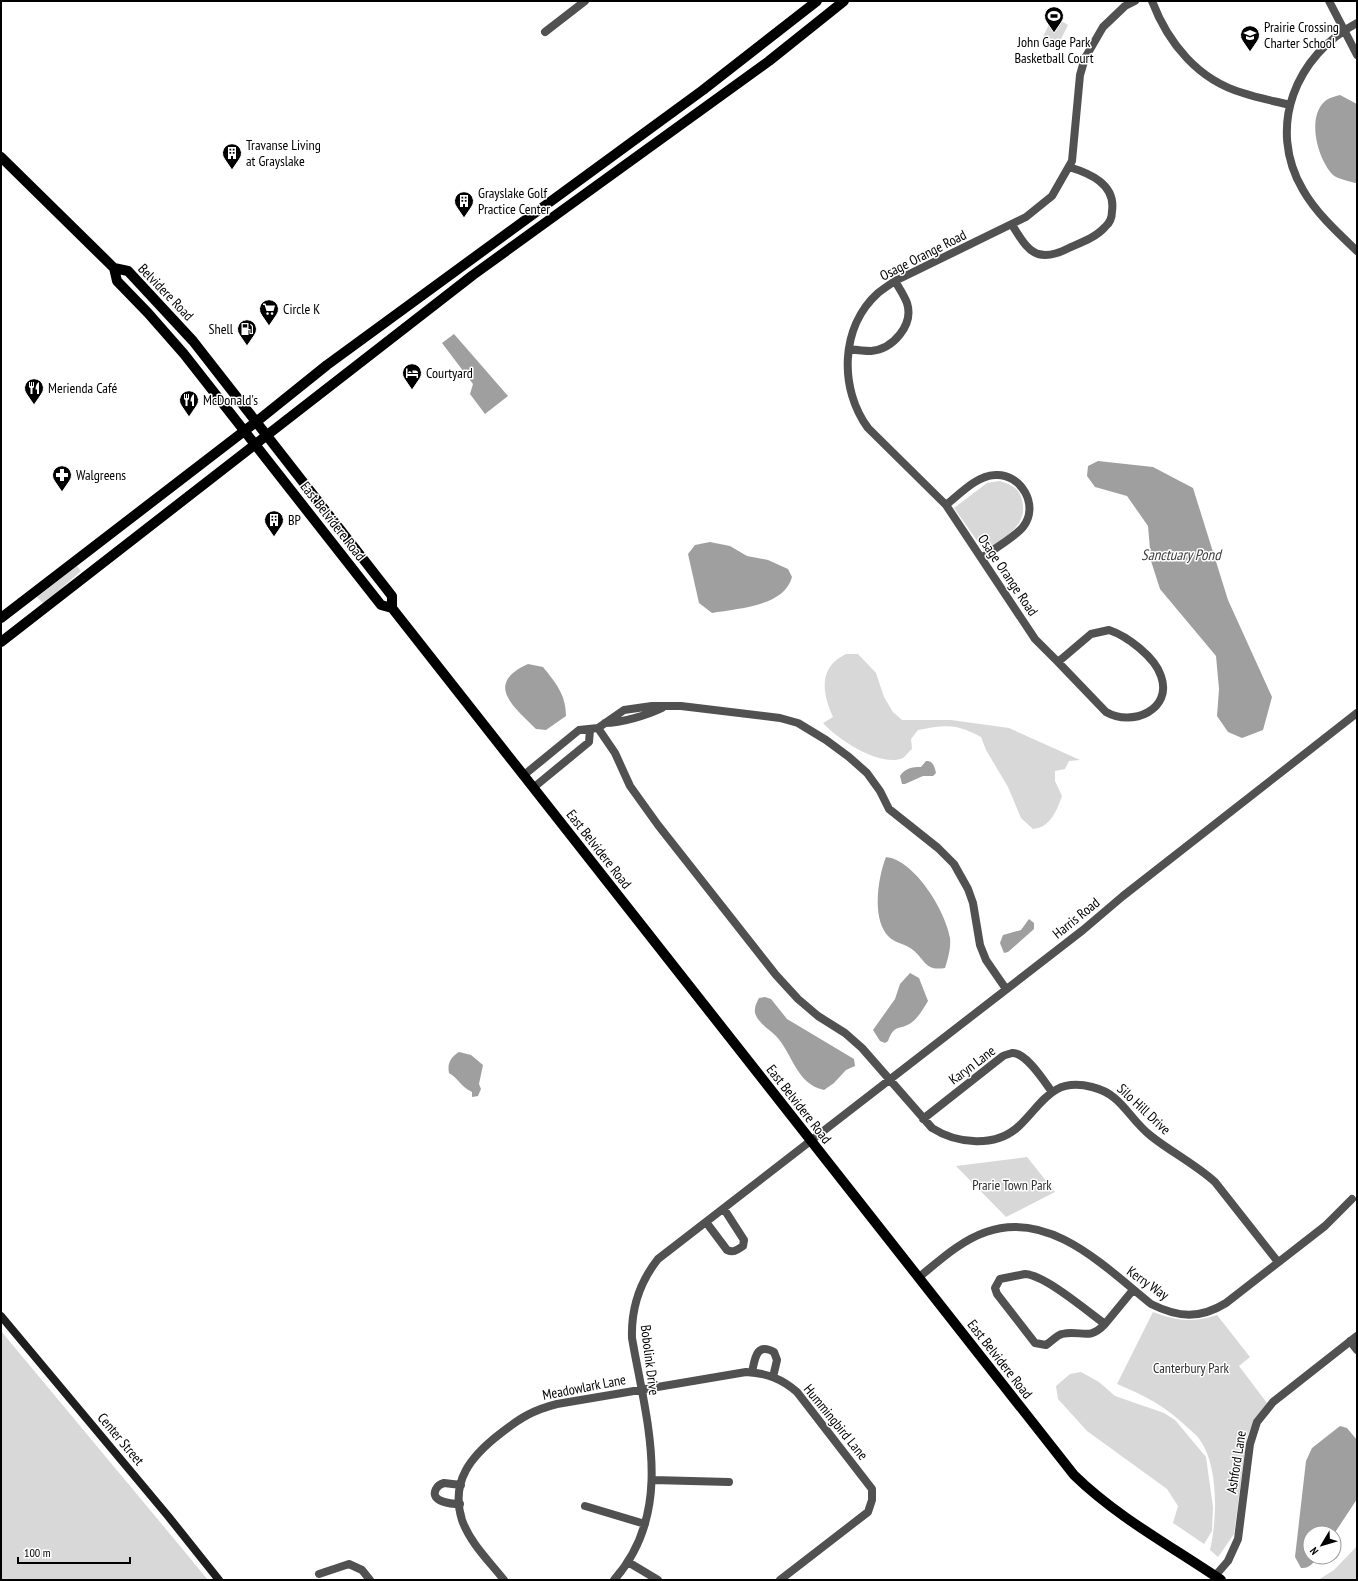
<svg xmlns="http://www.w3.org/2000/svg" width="1358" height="1581" viewBox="0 0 1358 1581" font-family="'PT Sans Narrow',sans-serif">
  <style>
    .green { fill: #d8d8d8 }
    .water { fill: #9f9f9f }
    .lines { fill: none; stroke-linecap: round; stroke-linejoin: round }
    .street { stroke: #515151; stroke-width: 8 }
    .secondary { stroke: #1e1e1e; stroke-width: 8 }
    .primary { stroke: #000; stroke-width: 10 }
    .labels { text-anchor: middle; stroke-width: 3; stroke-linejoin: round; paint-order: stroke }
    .poi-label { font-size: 14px; fill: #000; stroke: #fff; text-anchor: start }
    .street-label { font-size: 14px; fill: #000; stroke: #fff }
    .park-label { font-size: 14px; fill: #2f2f2f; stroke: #fff }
    .water-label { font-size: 15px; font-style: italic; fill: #404040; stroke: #fff }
  </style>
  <rect width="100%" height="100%" fill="#fff"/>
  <path class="green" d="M1053 16 1068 25 1056 49 1041 41Z
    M1000 481C1012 485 1019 488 1022 500 1029 526 1003 538 985 552L954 508 987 483Z
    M77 566 81 571 48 600 43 603 37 597Z
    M846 654H858L876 673 884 697 893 712 902 720H951L1009 728 1080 760 1069 761 1065 769 1055 771V781L1062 796C1057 810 1050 828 1033 829L1021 818 1008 787 986 750 981 737C955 723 946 725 918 730L911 739 912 749C909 751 906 756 903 758 881 768 837 739 823 723L833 717C822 693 818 667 846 654Z
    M1027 1157 1055 1192 1006 1217 956 1166Z
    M1153 1312C1177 1321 1193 1323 1217 1315L1250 1357 1239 1366 1267 1403 1254 1420 1247 1437 1234 1534 1218 1557 1210 1550C1217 1520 1219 1467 1200 1440 1197 1435 1191 1431 1187 1427 1165 1406 1144 1395 1117 1384Z
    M1 1331 180 1546 208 1580H1Z
    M1081 1372 1099 1382 1115 1396 1164 1413 1175 1420 1206 1457 1213 1507 1212 1531 1204 1544 1173 1523 1178 1506 1167 1489 1087 1431 1058 1399 1056 1386 1070 1374Z
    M1357 1546V1580H1318L1334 1570Z"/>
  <path class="water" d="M1340 95 1357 104V183H1355C1349 181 1338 179 1333 175 1317 159 1305 113 1328 99 1332 97 1336 96 1340 95Z
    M454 334 508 396 485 414 470 394 473 384 442 343Z
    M1098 461 1153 467 1193 488 1228 600 1272 697 1263 730 1242 738 1228 732 1217 716 1219 689 1216 656 1160 589 1151 561 1148 526 1127 496 1095 487 1087 476 1088 466Z
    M710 542 730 546 747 556 768 560 788 569 792 577C784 607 738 608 712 613L699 603 688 554 695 545Z
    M528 664 543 667C556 683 566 695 566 716L546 730 536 729C513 706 484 684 528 664Z
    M926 761C933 760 935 768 936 773L933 776H923L905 784H902L900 776C905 768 912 767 921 767Z
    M886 857C915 860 946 912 950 938 951 948 948 959 945 968 925 971 926 961 913 950 906 944 895 943 889 937 871 920 878 877 886 857Z
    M1029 919 1034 923V929L1008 952 1004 953 1000 943 1003 935 1021 930Z
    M910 973 919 978 928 1001C923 1009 919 1017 911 1023 899 1031 895 1023 888 1041L885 1043 880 1041 873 1030 895 999 900 984Z
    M765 997 771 999 787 1019 854 1059 855 1066 846 1070 834 1083 824 1090C796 1084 793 1054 776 1036 769 1029 758 1023 755 1013 754 1007 757 1002 759 998Z
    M459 1052 471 1055 483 1065 479 1084 481 1089 478 1096 472 1097V1092C460 1086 460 1080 449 1073 447 1063 451 1057 459 1052Z
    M1340 1426 1347 1428 1357 1440V1499L1334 1534 1310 1533V1557H1318C1313 1563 1309 1569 1301 1568L1295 1557 1306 1461 1312 1448Z"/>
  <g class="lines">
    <path class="street" d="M1152 1C1168 43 1198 80 1243 93 1258 98 1274 101 1290 105
      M1329 1 1357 55
      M1357 23C1296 55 1266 127 1303 190 1316 213 1338 233 1357 251
      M545 32 585 1
      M1012 225C1019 235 1026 250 1038 254 1050 257 1061 252 1071 247 1083 242 1096 237 1105 227 1110 223 1112 217 1112 211 1116 184 1089 173 1069 167
      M849 349C856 350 863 351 871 351 893 349 914 325 907 303 904 295 899 288 895 281
      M946 505C960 494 976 476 995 475 1021 473 1040 506 1023 527 1014 538 993 549 982 558
      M1109 630C1127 636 1155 657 1161 676 1173 710 1132 727 1106 712L1058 662 1091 634Z
      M1058 662 1035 639 946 505 868 428C839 389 840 327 878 293 883 289 889 285 895 281L1026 217 1052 196 1072 161 1080 75 1085 58 1103 27 1125 6 1135 1
      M605 723C621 723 648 715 662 708
      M598 728 615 753 630 786 658 825 776 975 798 999 818 1016 845 1033 862 1048 932 1128C957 1144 996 1148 1019 1126 1043 1103 1052 1077 1092 1087 1122 1094 1128 1118 1151 1136 1171 1152 1195 1164 1215 1182L1278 1262
      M524 775 579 730 598 728 624 710 652 706H681L780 718 798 723 826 740 849 757 867 773 880 791 889 809 938 848 954 864 968 889 973 903 980 945 986 960 1006 989
      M533 788 589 742 590 730
      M923 1119 1003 1056C1005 1055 1009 1054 1012 1053 1026 1052 1044 1081 1052 1092
      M706 1222 727 1250C734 1253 737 1250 743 1246L744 1240 724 1209
      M1025 1274C1045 1275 1087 1311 1105 1324 1088 1342 1081 1329 1062 1334 1057 1335 1051 1342 1046 1345L1035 1343 997 1294 995 1288 1000 1279Z
      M918 1278C939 1261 960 1241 986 1232 1050 1209 1106 1268 1151 1304 1179 1318 1200 1319 1226 1303L1325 1226 1352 1199
      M1105 1324 1133 1290
      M1350 1341 1357 1350
      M752 1372C755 1359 756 1342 774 1352L777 1360 773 1377
      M653 1480 729 1482
      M460 1504C452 1504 429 1502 436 1489 438 1485 440 1484 444 1483L461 1485
      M585 1506 645 1524
      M628 1562 658 1580
      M319 1574 349 1564 362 1570 370 1580
      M1215 1576 1228 1561 1238 1539 1250 1444 1257 1422 1273 1402 1357 1336
      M504 1580C490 1562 470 1543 462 1520 450 1481 471 1456 501 1433 520 1418 533 1410 557 1404L746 1372C767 1373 782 1379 797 1392L872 1489V1500L868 1512 780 1580
      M614 1580C676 1510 646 1420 632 1338 631 1308 639 1283 658 1259L1083 930 1123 896 1357 713"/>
    <path class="secondary" d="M1 1316 168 1516 219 1580"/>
    <path class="primary" d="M1 157 114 268 128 271 193 341 392 596V608L1074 1475C1117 1517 1171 1546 1221 1580
      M114 268 117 281 148 313 184 354 381 605 392 608
      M1 618 256 422 327 365 703 90 817 1
      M1 642 473 275 769 61 844 1"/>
  </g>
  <defs>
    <g id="stadium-pin" transform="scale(1)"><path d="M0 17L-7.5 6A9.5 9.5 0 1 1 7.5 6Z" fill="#000" stroke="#fff"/><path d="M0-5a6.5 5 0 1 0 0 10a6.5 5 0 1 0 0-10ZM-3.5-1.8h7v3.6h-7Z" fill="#fff"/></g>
    <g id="school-pin" transform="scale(1)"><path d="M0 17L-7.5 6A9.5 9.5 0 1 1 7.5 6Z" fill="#000" stroke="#fff"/><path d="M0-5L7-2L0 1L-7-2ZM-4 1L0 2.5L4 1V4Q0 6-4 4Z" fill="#fff"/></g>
    <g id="building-pin" transform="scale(1)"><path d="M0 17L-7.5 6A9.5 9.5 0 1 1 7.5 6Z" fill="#000" stroke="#fff"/><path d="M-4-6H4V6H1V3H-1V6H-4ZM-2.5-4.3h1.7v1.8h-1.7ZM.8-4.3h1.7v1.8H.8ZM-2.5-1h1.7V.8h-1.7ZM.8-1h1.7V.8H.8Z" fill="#fff"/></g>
    <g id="supermarket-pin" transform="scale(1)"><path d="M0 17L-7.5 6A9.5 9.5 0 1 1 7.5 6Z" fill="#000" stroke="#fff"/><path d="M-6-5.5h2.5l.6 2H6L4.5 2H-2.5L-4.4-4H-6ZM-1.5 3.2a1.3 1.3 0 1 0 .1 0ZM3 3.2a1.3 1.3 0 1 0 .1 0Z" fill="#fff"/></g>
    <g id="fuel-pin" transform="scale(1)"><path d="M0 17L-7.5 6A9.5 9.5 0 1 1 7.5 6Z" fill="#000" stroke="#fff"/><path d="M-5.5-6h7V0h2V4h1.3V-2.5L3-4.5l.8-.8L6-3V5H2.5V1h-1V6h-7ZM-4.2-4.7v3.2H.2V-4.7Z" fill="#fff"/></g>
    <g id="hotel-pin" transform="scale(1)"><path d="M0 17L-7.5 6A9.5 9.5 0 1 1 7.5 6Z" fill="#000" stroke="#fff"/><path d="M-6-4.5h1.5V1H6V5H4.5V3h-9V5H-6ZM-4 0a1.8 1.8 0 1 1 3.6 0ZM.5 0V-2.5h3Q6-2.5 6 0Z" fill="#fff"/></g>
    <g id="restaurant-pin" transform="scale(1)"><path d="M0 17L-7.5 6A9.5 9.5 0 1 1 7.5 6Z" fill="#000" stroke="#fff"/><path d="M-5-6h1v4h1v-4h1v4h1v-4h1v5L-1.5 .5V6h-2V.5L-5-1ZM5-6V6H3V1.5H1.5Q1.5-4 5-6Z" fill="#fff"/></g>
    <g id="pharmacy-pin" transform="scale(1)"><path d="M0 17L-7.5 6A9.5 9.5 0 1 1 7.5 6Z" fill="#000" stroke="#fff"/><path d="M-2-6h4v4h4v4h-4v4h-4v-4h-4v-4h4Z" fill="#fff"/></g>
  </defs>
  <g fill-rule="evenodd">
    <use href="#stadium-pin" x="1054" y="16"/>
    <use href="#school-pin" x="1250" y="35"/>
    <use href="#building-pin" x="232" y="153"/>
    <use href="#building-pin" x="464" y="201"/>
    <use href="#supermarket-pin" x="269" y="309"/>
    <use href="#fuel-pin" x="247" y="329"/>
    <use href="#hotel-pin" x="412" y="373"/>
    <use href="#restaurant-pin" x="34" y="388"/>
    <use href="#restaurant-pin" x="189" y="400"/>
    <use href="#pharmacy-pin" x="62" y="475"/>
    <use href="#building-pin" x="274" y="520"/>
  </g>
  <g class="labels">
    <g class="poi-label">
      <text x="1264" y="32">Prairie Crossing<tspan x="1264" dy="16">Charter School</tspan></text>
      <text x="1054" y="47" text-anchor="middle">John Gage Park<tspan x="1054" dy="16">Basketball Court</tspan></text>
      <text x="246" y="150">Travanse Living<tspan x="246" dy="16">at Grayslake</tspan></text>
      <text x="478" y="198">Grayslake Golf<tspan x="478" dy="16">Practice Center</tspan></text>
      <text x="283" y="314">Circle K</text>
      <text x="233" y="334" text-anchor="end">Shell</text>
      <text x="426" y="378">Courtyard</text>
      <text x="48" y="393">Merienda Café</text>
      <text x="203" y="405">McDonald's</text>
      <text x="76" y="480">Walgreens</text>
      <text x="288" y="525">BP</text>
    </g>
    <g class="street-label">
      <text transform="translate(923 255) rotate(-27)" y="5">Osage Orange Road</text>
      <text transform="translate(166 292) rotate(46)" y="5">Belvidere Road</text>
      <text transform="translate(333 521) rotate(52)" y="5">East Belvidere Road</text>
      <text transform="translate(1008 575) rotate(56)" y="5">Osage Orange Road</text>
      <text transform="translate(599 849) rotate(52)" y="5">East Belvidere Road</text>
      <text transform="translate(1076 918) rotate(-39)" y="5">Harris Road</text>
      <text transform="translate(972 1065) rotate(-37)" y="5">Karyn Lane</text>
      <text transform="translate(799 1104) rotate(52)" y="5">East Belvidere Road</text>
      <text transform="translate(1144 1109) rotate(43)" y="5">Silo Hill Drive</text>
      <text transform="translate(1148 1283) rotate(35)" y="5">Kerry Way</text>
      <text transform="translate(1000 1359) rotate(52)" y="5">East Belvidere Road</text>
      <text transform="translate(650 1360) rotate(83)" y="5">Bobolink Drive</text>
      <text transform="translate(584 1387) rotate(-11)" y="5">Meadowlark Lane</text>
      <text transform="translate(836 1422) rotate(51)" y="5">Hummingbird Lane</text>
      <text transform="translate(121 1439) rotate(50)" y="5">Center Street</text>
      <text transform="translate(1236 1462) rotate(-81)" y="5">Ashford Lane</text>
    </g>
    <g class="park-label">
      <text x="1012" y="1190">Prarie Town Park</text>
      <text x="1191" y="1373">Canterbury Park</text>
    </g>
    <g class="water-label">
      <text x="1181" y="560">Sanctuary Pond</text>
    </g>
  </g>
  <rect width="1358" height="1581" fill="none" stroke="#000000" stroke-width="4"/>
  <g transform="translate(1322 1545) rotate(232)"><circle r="19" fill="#ffffff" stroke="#999999"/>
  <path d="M0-3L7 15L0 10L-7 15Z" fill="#000000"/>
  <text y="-6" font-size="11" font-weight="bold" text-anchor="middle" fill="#000000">N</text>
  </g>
  <path d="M18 1557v6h112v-6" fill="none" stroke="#000000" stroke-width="2"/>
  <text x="24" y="1557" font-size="12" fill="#000000" stroke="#ffffff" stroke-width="3" paint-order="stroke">100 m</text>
</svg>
